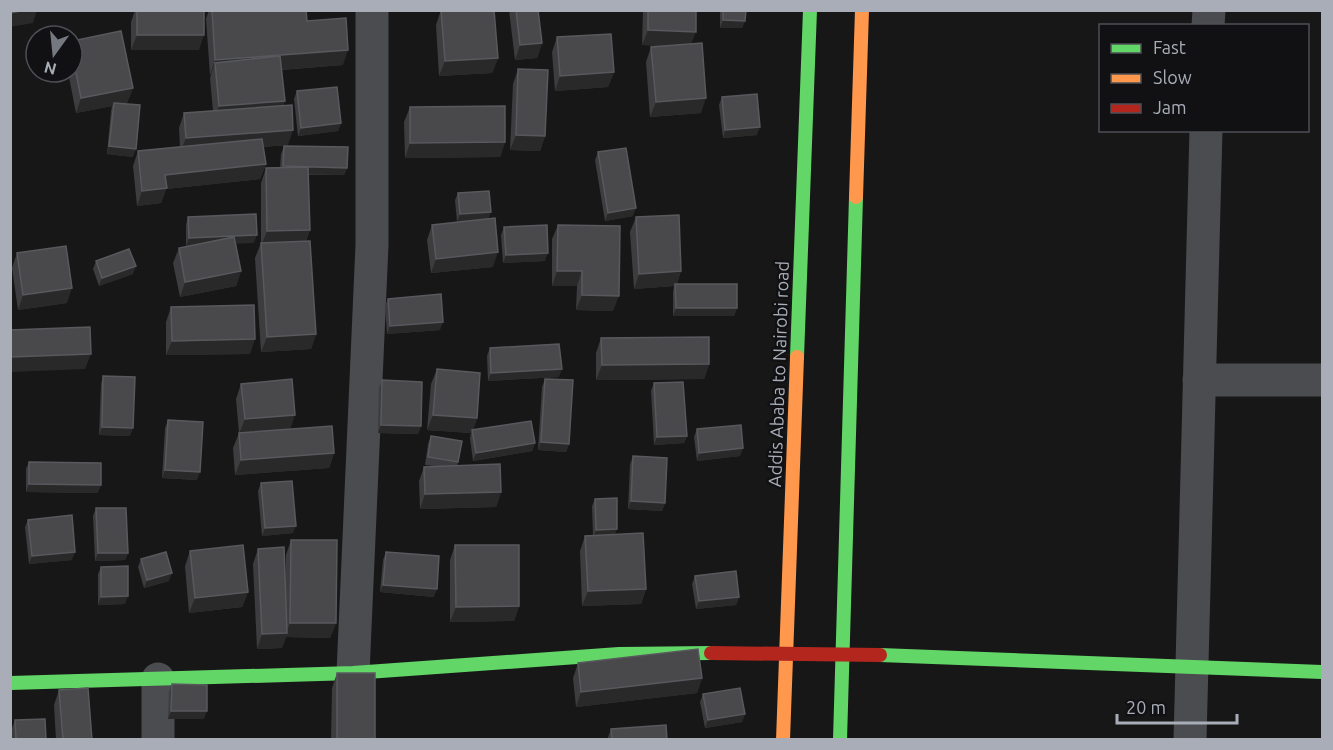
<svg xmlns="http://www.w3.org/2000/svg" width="1333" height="750" viewBox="0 0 1333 750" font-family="Ubuntu,sans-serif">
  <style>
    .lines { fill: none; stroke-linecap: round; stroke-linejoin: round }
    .street { stroke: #4b4c50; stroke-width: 33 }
    .fast { stroke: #63d668; stroke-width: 14 }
    .slow { stroke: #ff974d; stroke-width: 14 }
    .jam { stroke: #b3261e; stroke-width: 14 }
    .wall { fill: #3d3d3f }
    .shaded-wall { fill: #29292a }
    .building { fill: #49494c; stroke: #58595d; stroke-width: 1.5 }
    .labels { text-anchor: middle; stroke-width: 5; stroke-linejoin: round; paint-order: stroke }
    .street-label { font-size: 18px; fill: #a8adb8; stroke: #111113 }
  </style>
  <rect width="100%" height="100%" fill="#171717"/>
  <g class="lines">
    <path class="street" d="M1208 26 1209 10
      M1199 380H1322
      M353 673 372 245V10
      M158 740V679
      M1190 740 1206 130"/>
    <path class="fast" d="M797 357 810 10
      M880 655 1322 672
      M10 683 353 673 619 654 711 653
      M840 740 856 197"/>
    <path class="slow" d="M856 197 862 10
      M783 740 797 357"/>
    <path class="jam" d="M711 653 880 655"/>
  </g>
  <path class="wall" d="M135 10H204L199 50H131V22Z
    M209 10H306L307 21 343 65 282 70 285 101 283 106 288 145 263 147 266 164 260 179 166 189 161 203 137 206 133 166 138 151 180 147 179 128 184 113 213 111 210 78 211 75H210L206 19Z
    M441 10 498 58 492 73 439 76 436 25Z
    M509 10H538L542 43 537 58 515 60Z
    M643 10H696L691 44 701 113 650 117 646 62 651 47 668 46 642 45Z
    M720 10H746L745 21 742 28H720Z
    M557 37 614 72 608 87 555 91 552 52Z
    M72 41 133 88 127 103 123 104 133 157 107 154 111 111 112 106 76 113 68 72H72Z
    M518 69 545 136 540 151 510 150 513 84Z
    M297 91 341 123 338 131 298 136 294 99Z
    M722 97 757 135 723 138 719 105Z
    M410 107 505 142 500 157 405 158 404 122Z
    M284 146 347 168 344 175H308L310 230 306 241 316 334 311 349 261 352 255 258 261 243V183L266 168H280L281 154Z
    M598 152 633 216 605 221 595 160Z
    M458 193 489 219 493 267 431 273 427 240 432 225 457 222 455 200Z
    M188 217 254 243H236L241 271 236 286 180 297 173 263 179 248 192 245 186 246V225Z
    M636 217 681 271 677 284 737 308 734 316H673V292L674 286 634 289 630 232Z
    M558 225 613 311 576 310 577 286H552V239Z
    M504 227 545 261 503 263 501 235Z
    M17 253 67 303 18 310 12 268Z
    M96 261 133 274 99 286 93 269Z
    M388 299 440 330 387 334 385 306Z
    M171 307 250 354 166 355V322Z
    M601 338 709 364 704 379 596 380V353Z
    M490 348 559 377 488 381 487 356Z
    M437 369 477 418 473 430 535 443 532 451 473 461 470 438 471 433 427 430 431 384Z
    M103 376 130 436 99 435 101 384Z
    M545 379 569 444 566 452 538 450 542 387Z
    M382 380 421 426 418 434 378 433 379 388Z
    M654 383 687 436 684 443 654 445 651 391Z
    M241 384 290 429 334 453 329 468 235 475 233 448 239 433 236 399Z
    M168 420 197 480 162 478 165 428Z
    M697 429 743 448 740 456 697 461 694 437Z
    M431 436 458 462 457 466 501 492 496 507 420 509 419 481 424 467 434 466 425 465 428 444Z
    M633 456 665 503 662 511 628 509 630 464Z
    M29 462 98 493 26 492V469Z
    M261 483 293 533 262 536 258 491Z
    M595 499 646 589 641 604 582 606 580 551 585 536 593 535 592 506Z
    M96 508 128 553 125 560 95 561 93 516Z
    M28 520 72 560 29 564 25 527Z
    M291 540 336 623 330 638 286 637 282 648 257 649 253 564 258 549 285 586 286 555Z
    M455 545 519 606 514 621 450 622V560Z
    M190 551 248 592 242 607 189 613 185 566Z
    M386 552 434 597 380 592 383 560Z
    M141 559 169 581 144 588 138 567Z
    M101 567 125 604 98 605V574Z
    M695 576 739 597 736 605 696 609 692 584Z
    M578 663 702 678 697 693 576 707 573 678Z
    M337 673 375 740H331L332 688Z
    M172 684 204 719H168L169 692Z
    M59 690 92 740H56L54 705Z
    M703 694 745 714 742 722 705 728 700 702Z
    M15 720 46 740H12V728Z
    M611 729 667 740H607Z"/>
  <path class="shaded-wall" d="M25 10H37L33 23 10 27V13Z
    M723 20 745 21 742 28H720Z
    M648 30 696 32 690 47 642 45Z
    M137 35H204L199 50H131Z
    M542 43 537 58 515 60 520 45Z
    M348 50 343 65 216 75 215 63 211 75H210L215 60Z
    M498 58 492 73 439 76 445 61Z
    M614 72 608 87 555 91 560 76Z
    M133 88 127 103 113 106 114 103 112 106 76 113 81 98Z
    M706 98 701 113 650 117 656 102Z
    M285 101 279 116 214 121 219 106Z
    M341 123 338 131 298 136 301 128Z
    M760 127 757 135 723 138 725 130Z
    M293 130 288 145 180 153 186 138Z
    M516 135 545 136 540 151 510 150Z
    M505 142 500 157 405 158 410 143Z
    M109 146 136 149 133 157 107 154Z
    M266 164 260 179 166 189 161 203 137 206 142 191 165 175Z
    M283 166 347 168 344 175 280 174Z
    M636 208 633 216 605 221 608 213Z
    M491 212 488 220 457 222 460 214Z
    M310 230 304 245 261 246 267 231Z
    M257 235 254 243 186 246 189 238Z
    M498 252 493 267 431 273 436 259Z
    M548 253 545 261 503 263 506 255Z
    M136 266 133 274 99 286 102 278Z
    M241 271 236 286 180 297 185 282Z
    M557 271H582L577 286H552Z
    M681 271 676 286 675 284 674 286 634 289 639 274Z
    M72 288 67 303 18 310 23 295Z
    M582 295 619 296 613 311 576 310Z
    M676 308H737L734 316H673Z
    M443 322 440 330 387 334 390 326Z
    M316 334 311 349 261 352 267 337Z
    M255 339 250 354 166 355 172 341Z
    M91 354 85 369 10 372V357Z
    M709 364 704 379 596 380 602 365Z
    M562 369 559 377 488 381 491 373Z
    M295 415 290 430 239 434 245 419Z
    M433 415 477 418 472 433 427 430Z
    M381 425 421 426 418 434 378 433Z
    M102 427 133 428 130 436 99 435Z
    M687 436 684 443 654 445 657 437Z
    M541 442 569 444 566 452 538 450Z
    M535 443 532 451 473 461 476 453Z
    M743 448 740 456 697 461 699 453Z
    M334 453 329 468 235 475 241 460Z
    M165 470 200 472 197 480 162 478Z
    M29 484 101 485 98 493 26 492Z
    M501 492 496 507 420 509 425 494Z
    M631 501 665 503 662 511 628 509Z
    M296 526 293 533 262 536 265 528Z
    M617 529 614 537 593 538 596 530Z
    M75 552 72 560 29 564 32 556Z
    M98 553H128L125 560 95 561Z
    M172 573 169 581 144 588 147 580Z
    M383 585 437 589 434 597 380 592Z
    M646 589 641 604 582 606 588 591Z
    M248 592 242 607 189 613 195 598Z
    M128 596 125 604 98 605 101 597Z
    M739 597 736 605 696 609 699 601Z
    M519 606 514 621 450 622 456 607Z
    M290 623H336L330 638 286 637 282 648 257 649 262 634 286 633Z
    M702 678 697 693 576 707 581 692Z
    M171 711H207L204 719H168Z
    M745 714 742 722 705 728 708 720Z"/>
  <path class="building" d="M10 10H25L10 13Z
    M137 10H204V35H137Z
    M212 10H306L307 21 346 18 348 50 215 60Z
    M441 10H494L498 58 445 61Z
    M516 10H538L542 43 520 45Z
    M648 10H696V32L648 30Z
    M723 10H746L745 21 723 20Z
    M121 31 133 88 81 98 72 52V41Z
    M611 34 614 72 560 76 557 37Z
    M702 43 706 98 656 102 651 47Z
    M280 56 285 101 219 106 215 63Z
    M518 69 548 70 545 136 516 135Z
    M337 87 341 123 301 128 297 91Z
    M757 94 760 127 725 130 722 97Z
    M114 103 140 105 136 149 109 146Z
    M292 105 293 130 186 138 184 113Z
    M505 106V142L410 143V107Z
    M262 139 266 164 165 175 167 188 142 191 138 151Z
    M284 146 348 147 347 168 283 166Z
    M626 148 636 208 608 213 598 152Z
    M308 167 310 230 267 231 266 168Z
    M489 191 491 212 460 214 458 193Z
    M256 214 257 235 189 238 188 217Z
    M679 215 681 271 639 274 636 217Z
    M495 218 498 252 436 259 432 225Z
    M547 225 548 253 506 255 504 227Z
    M558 225 620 226 619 296 582 295V271H557Z
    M234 237 241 271 185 282 179 248Z
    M310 241 316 334 267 337 261 243Z
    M66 246 72 288 23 295 17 253Z
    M129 249 136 266 102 278 96 261Z
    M675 284H737V308H676Z
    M441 294 443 322 390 326 388 299Z
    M254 305 255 339 172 341 171 307Z
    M90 327 91 354 10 357V330Z
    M709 337V364L602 365 601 338Z
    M559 344 562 369 491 373 490 348Z
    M437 369 480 373 477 418 433 415Z
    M103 376 135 377 133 428 102 427Z
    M292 379 295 415 245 419 241 384Z
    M545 379 573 380 569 444 541 442Z
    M382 380 422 382 421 426 381 425Z
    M683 382 687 436 657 437 654 383Z
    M168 420 203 422 200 472 165 470Z
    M531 421 535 443 476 453 472 430Z
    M741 425 743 448 699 453 697 429Z
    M332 426 334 453 241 460 239 433Z
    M431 436 462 441 458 462 428 457Z
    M633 456 667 458 665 503 631 501Z
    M29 462 101 463V485L29 484Z
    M500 464 501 492 425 494 424 467Z
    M292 481 296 526 265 528 261 483Z
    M617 498V529L596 530 595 499Z
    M96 508H126L128 553H98Z
    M72 515 75 552 32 556 28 520Z
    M643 533 646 589 588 591 585 536Z
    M291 540H337L336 623H290Z
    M243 545 248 592 195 598 190 551Z
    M455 545H519V606L456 607Z
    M284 547 287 633 262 634 258 549Z
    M166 552 172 573 147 580 141 559Z
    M386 552 439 556 437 589 383 585Z
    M128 566V596L101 597V567Z
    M736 571 739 597 699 601 695 576Z
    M698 649 702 678 581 692 578 663Z
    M337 673H375V740H337Z
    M172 684 207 685V711H171Z
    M88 688 92 740H63L59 690Z
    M740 688 745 714 708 720 703 694Z
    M45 719 46 740H16L15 720Z
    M666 725 667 740H612L611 729Z"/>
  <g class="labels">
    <g class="street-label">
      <text transform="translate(779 374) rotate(-88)" y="6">Addis Ababa to Nairobi road</text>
    </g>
  </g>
  <rect width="1333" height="750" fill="none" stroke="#a8adb8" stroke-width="24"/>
  <rect x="1099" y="24" width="210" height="108" fill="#111113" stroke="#4d4f55" stroke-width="1.5"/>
  <rect x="1111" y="44" width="30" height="9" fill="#63d668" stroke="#4d4f55" stroke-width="1.5"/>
  <text x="1153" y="54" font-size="18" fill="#a8adb8">Fast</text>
  <rect x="1111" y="74" width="30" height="9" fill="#ff974d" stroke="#4d4f55" stroke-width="1.5"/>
  <text x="1153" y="84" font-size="18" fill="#a8adb8">Slow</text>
  <rect x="1111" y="104" width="30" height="9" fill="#b3261e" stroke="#4d4f55" stroke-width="1.5"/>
  <text x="1153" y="114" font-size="18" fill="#a8adb8">Jam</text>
  <g transform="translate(54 54) rotate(195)"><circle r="28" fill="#111113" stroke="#4d4f55" stroke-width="1.5"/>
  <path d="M0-4.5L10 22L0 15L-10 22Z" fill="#757880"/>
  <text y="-9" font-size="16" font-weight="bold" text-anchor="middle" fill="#a8adb8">N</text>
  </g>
  <path d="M1117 714v9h120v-9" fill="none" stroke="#a8adb8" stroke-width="3"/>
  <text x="1126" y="714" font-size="18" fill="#a8adb8" stroke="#111113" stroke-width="4.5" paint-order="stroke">20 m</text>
</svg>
